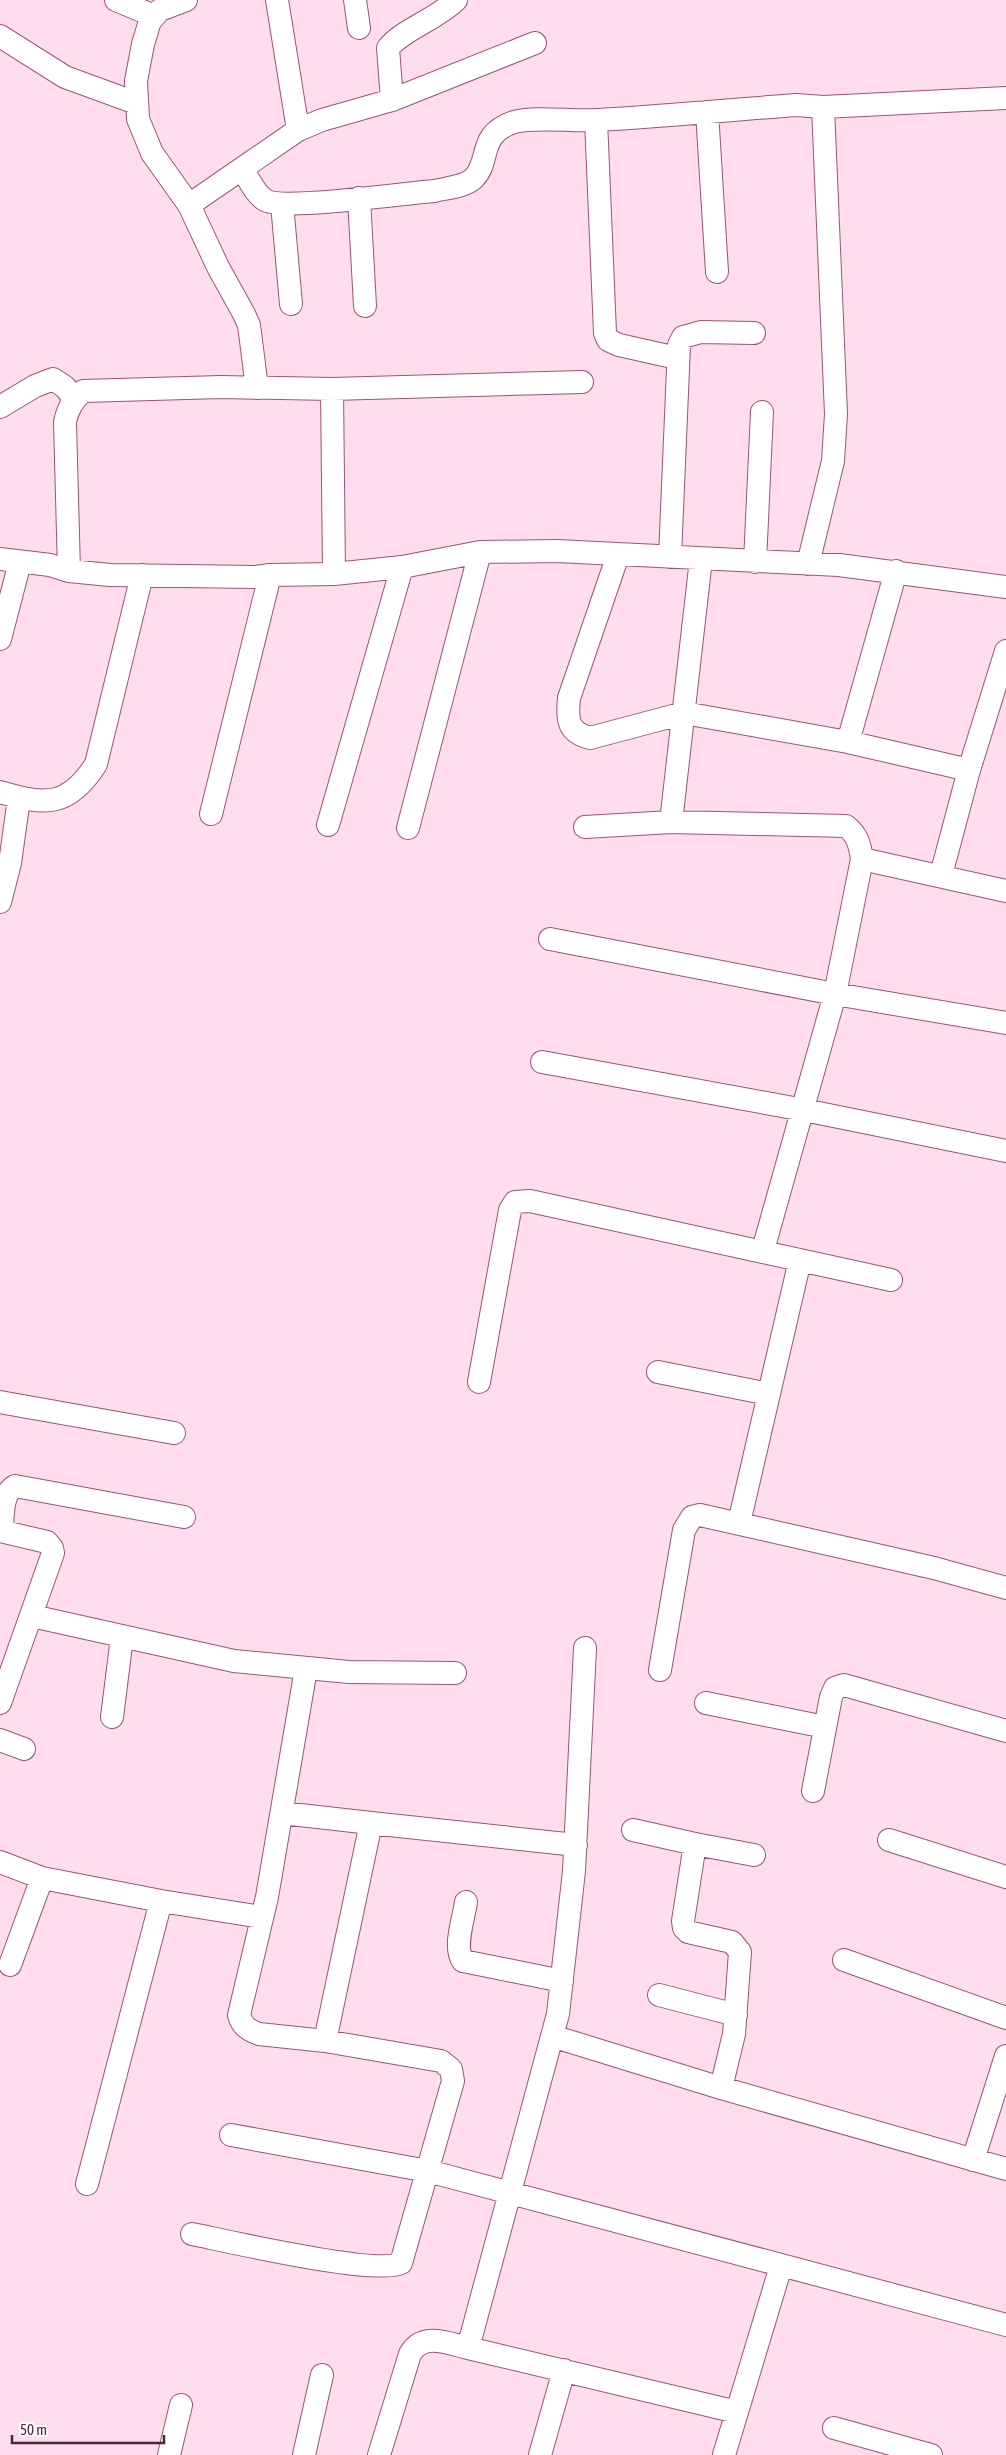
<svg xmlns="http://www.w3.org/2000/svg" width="1006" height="2455" viewBox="0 0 1006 2455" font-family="'Asap Condensed',sans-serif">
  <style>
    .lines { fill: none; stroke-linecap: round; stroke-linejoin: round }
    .minor-casing { stroke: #9c537b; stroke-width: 24 }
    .minor { stroke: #fff; stroke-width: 22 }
  </style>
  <rect width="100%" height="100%" fill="#ffdded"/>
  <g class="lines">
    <g class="minor-casing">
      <path id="minor" d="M116 0 154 16
        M186 0 160 10 150 21 143 44 136 81 138 119 152 153 189 205 218 267 244 314 249 325 257 388
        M277 0 298 130
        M355 0 359 28
        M0 36 65 77 136 103
        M392 100 388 48C402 30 437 19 456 0
        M707 112 717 272
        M596 120 605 333 608 340 619 345 677 358
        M242 169C249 179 255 194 265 200 283 211 406 193 434 191 446 188 465 187 474 178 491 161 477 134 514 122 535 116 574 122 598 120 664 116 730 110 796 105L823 107 1006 98
        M359 198 365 306
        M282 204 291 304
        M189 205 298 130 322 120 392 100 535 43
        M332 389 334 574
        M0 407 35 386 53 379 65 387 74 399
        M618 555 569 698C567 719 567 732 590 738L684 713 848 742 969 770 941 875
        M670 557 679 345 683 337 701 332 754 333
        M0 559 50 565 69 571 110 575 256 577 270 575 334 574 402 567 480 552 557 551 839 565 1006 587
        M701 559 671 822 846 826C858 835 860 846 862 859
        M755 562 762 412
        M808 564 833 461 836 414 823 107
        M69 571 65 422C68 408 73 400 83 391L221 387 332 389 582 382
        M0 639 20 562
        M848 742 896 571
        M969 770 1006 651
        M0 792C45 805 68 808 96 764L142 575
        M211 814 270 575
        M328 825 402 567
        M585 827 671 822
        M408 828 480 552
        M0 902 10 863 19 798
        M550 939 835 994 1006 1023
        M542 1062 804 1110 1006 1151
        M763 1250 835 994 862 859 1006 891
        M658 1372 769 1394
        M479 1382 510 1210 515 1202 530 1201 891 1280
        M0 1402 174 1433
        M739 1523 800 1260
        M0 1531 47 1542 52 1548 53 1553 0 1703
        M2 1531C3 1517 1 1494 15 1486L184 1517
        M32 1616 234 1661 349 1672 455 1673
        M585 1648 574 1871 558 2014 468 2348 737 2412
        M660 1670 684 1530 692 1517 700 1515 934 1568 1006 1588
        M706 1703 825 1727
        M112 1717 122 1637
        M0 1740 24 1749
        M813 1791 831 1697 835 1688 844 1685 1006 1731
        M282 1813 371 1823 325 2041
        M371 1823 576 1845
        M633 1830 695 1844 683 1921 684 1928 688 1932 732 1942 740 1952 734 2034 721 2088
        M889 1840 1006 1877
        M695 1844 754 1855
        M0 1862 42 1878 161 1901 87 2184
        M161 1901 262 1917
        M466 1902C464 1918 453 1947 463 1961L562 1981
        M844 1960 1006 2018
        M10 1965 42 1878
        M659 1995 736 2015
        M552 2036 721 2088 1006 2169
        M231 2135 428 2171 1006 2325
        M973 2160 1006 2056
        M192 2234C227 2241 377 2276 401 2263L453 2081 451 2069 441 2061 325 2041 259 2034C248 2030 242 2026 239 2015L267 1897 306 1669
        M834 2428 931 2455
        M169 2455 181 2405
        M304 2455 322 2375
        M379 2455 410 2354C423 2332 447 2343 468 2348
        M540 2455 564 2370
        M724 2455 781 2266"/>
    </g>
    <use href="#minor" class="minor"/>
  </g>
  <path d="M12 2435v8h152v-8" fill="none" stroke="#482839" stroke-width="2.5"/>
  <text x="20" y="2435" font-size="15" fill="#482839" stroke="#ffffff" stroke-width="4" paint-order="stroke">50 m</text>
</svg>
